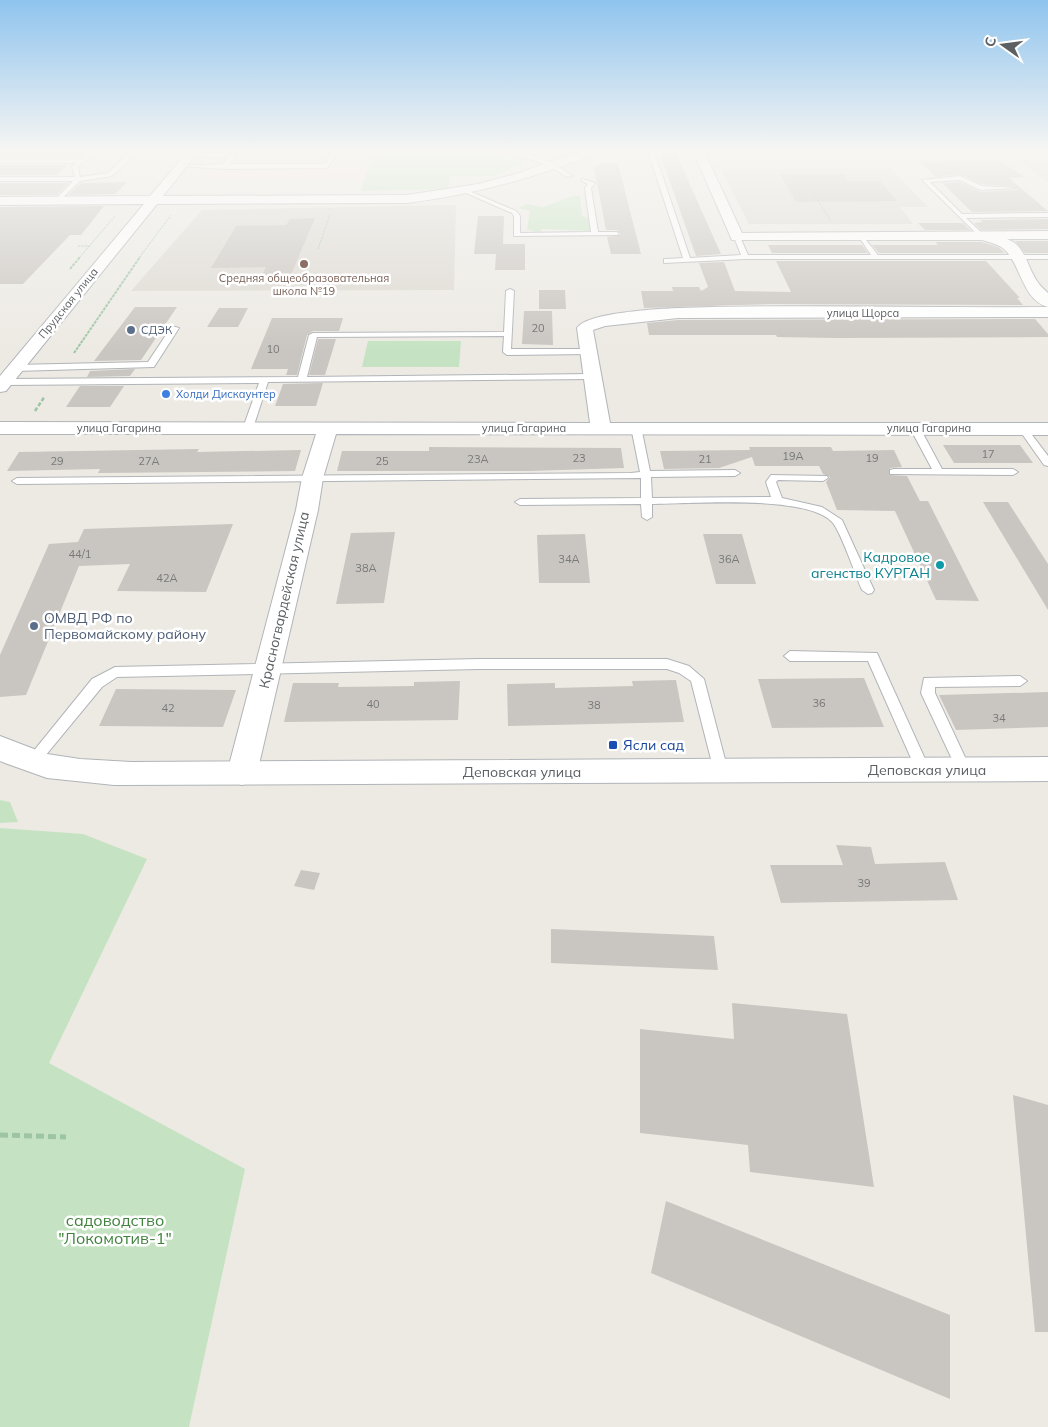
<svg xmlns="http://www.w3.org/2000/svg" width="1048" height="1427" viewBox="0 0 1048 1427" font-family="Mulish,sans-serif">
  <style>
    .education { fill: #ddd9d2 }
    .medical { fill: #f9e1e1 }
    .green { fill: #c5e3c2 }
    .building { fill: #c9c5c0 }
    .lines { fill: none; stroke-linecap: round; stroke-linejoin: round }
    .lane-casing { stroke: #b1b4b8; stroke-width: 2 }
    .street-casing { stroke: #b1b4b8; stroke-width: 2 }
    .secondary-casing { stroke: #b0b4b8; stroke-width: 2 }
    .path-far3 { stroke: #9dc5a5; stroke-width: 1; stroke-dasharray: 2.5 1; stroke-linecap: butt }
    .path-far2 { stroke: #9dc5a5; stroke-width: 2; stroke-dasharray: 3 1; stroke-linecap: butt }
    .path-far1 { stroke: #9dc5a5; stroke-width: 2.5; stroke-dasharray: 4 2; stroke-linecap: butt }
    .path { stroke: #9dc5a5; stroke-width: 5; stroke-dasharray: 8 4; stroke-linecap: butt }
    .lane { fill: #fff; fill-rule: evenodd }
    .street { fill: #fff; fill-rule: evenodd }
    .secondary { fill: #fff; fill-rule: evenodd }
    .education-dot { fill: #8d6e63; stroke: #fff; stroke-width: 2 }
    .service-dot { fill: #5c6f8a; stroke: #fff; stroke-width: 2 }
    .shop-dot { fill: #3f7fe0; stroke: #fff; stroke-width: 2 }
    .culture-dot { fill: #0f9aa8; stroke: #fff; stroke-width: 2 }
    .transit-dot { fill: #1a4fb4; stroke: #fff; stroke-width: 2 }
    .labels { text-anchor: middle; stroke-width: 5; stroke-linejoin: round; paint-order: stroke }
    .far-education-label { font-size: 11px; fill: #785e54; stroke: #fff }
    .far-street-label { font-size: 11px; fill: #5c6063; stroke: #fff }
    .number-label { font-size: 11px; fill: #77797a }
    .far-service-label { font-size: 11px; fill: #4e5e75; stroke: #fff; text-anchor: start }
    .far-shop-label { font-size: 11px; fill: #366cbe; stroke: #fff; text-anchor: start }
    .culture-label { font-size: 14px; fill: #0d838f; stroke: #fff; text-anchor: end }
    .street-label { font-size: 14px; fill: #5c6063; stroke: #fff }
    .service-label { font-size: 14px; fill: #4e5e75; stroke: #fff; text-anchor: start }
    .transit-label { font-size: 14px; fill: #164399; stroke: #fff; text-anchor: start }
    .near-park-label { font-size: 16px; fill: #3f823c; stroke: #fff }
  </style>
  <rect width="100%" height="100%" fill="#edeae4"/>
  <path class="education" d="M1017 159H1048V182Z
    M890 168 928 207H900L913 224H749L721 169Z
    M456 205 454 290 131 291 202 210Z"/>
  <path class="medical" d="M216 151H373L365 179H212L201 169Z"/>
  <path class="green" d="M373 151H499L526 160 524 164 492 176H450L448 188 444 189 361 191Z
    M573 196H580L582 216 590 218 591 231 542 229 539 233 527 229 530 211 518 208 527 204 543 207Z
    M368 341H461L459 367H362Z
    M0 800 10 802 18 822 0 823Z
    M0 828 83 834 147 859 49 1063 245 1169 189 1427H0Z"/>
  <path class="building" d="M659 151H675L721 254 696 256Z
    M0 152H83L77 157H0Z
    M999 160 1024 177 1009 178 1048 211 972 212 942 183 959 182 981 192 1017 190 1018 187 982 184 960 174 936 177 919 161Z
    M606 162 618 164 641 254H611L607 237 621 235 617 230H606L594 167Z
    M0 165H69L57 175H0Z
    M780 174H844L849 181H880L897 201 796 202Z
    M127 182 115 194 68 195 81 183Z
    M0 183H69L57 195H0Z
    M104 206 81 235H70L23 284H0V207Z
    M478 216H504L503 244H525V270H495L496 254H474Z
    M315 218 290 277H261L266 267 211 268 236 226 286 225 290 219Z
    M1048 219V229L981 230 974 223 983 222 980 220Z
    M918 223H963L970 230H925Z
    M1015 241H1048V253H1025Z
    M935 242H982L998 247 1005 253H879L872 245H938Z
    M768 245H862L868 253H772Z
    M776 261H986L1020 298H1017L1023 305 771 304 644 308 641 291H673L672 287H699L701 291 708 287 699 263 724 262 735 291 791 292Z
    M539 290H565L566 309H539Z
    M135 307H177L141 360 94 361Z
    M219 308H248L238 327H207Z
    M524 311H552L553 345 522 344Z
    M272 318H343L339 331H313L307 335 297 375H286L288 369H251Z
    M1035 319 1048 334V337L835 338 777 337 776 335H649L647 323 678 320Z
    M318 339H336L325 375H309Z
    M135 369 130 376 87 377 90 371Z
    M323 383 316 406H275L283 384Z
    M80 386H124L110 407H66Z
    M943 445H1020L1033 463H954Z
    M429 447 621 448 624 468 529 471H337L342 451H429Z
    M749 447H831L833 451 894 450 902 467 890 468 889 475 907 476 920 501H928L979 601 936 600 895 511 837 510 826 482 830 477 823 474 819 466H755L752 457 719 468 664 469 660 451 750 450Z
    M199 449 197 452 301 450 295 471 98 473 100 469 7 471 19 452Z
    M983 502H1008L1048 564V610Z
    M233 524 206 592 117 591 130 564 79 566 26 695 0 697V655L49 544 78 542 84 529Z
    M395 532 384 603 336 604 351 533Z
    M585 534 590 583H539L537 535Z
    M703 534H742L756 584H716Z
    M864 678 884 727 772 728 758 679Z
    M676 680 684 722 508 726 507 684 555 683V688L633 686 632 681Z
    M460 681 458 720 284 722 293 683H339L338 687 414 686V682Z
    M116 689 236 690 223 727 99 726Z
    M1048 692V727L956 730 939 695Z
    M836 845 871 847 875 864 945 862 958 900 781 903 770 865H843Z
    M301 870 320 873 314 890 294 886Z
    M551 929 714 936 718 970 551 963Z
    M732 1003 847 1014 874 1187 750 1172 748 1145 640 1133V1029L734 1039Z
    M1013 1095 1048 1105V1332H1035Z
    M666 1201 950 1315V1399L651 1273Z"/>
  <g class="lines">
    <g class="lane-casing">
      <path id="lane" d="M90 151H97L78 167 80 177 108 173 131 151H138L112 176 80 181 58 202 56 199 73 181H0V177H75L72 167 77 163H0V159H81Z
        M333 151H339L327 168 225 169 179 166 224 164 229 157H189L191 154 233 153 236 155 230 164H325Z
        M507 151C528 151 556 163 572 176L567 177 551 167Z
        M648 151H654L690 258 741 255 734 237 737 235 740 237 748 255H871L859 237 862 235 878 255H1048V259H745L664 263V259H667L683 258Z
        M960 176 982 186 1017 188 981 190 959 180 930 182 962 214 1048 213V217L966 218 985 236 980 237 922 180Z
        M582 179 595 183 591 188 598 232H617L619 235 514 236V216L512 213 464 192 469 191 516 211 520 216V233L591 232 585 188 588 184 582 181Z
        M510 289 514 291 511 349H587L591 352 590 354 507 355 503 352 504 336 317 337 307 377 591 374 594 375V379L268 382 253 428 248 431 243 428 259 383 4 385 0 383 4 379 298 377 309 335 313 333 504 332 506 291Z
        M172 326 179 328 154 367 15 371 11 368 15 365 148 362Z
        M636 424 641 427 650 471 735 470 740 473 735 476 651 477 652 498 771 497 766 482 771 475 827 476 828 478 823 481 778 480 776 482 782 498 822 507 842 520 874 590 872 593 868 594 862 590C855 574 842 535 833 523 809 494 690 504 652 504V517L647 520 642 517 641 504 520 505 515 502 520 499 641 498V478L17 484 12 481 17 478 631 473 640 472 631 427Z
        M915 425 920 428 942 469H1013L1018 472 1013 475 890 474V470L894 469H932L910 428Z
        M1020 427H1026L1048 456V466L1044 465 1020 431Z
        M790 651 877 653 930 770 928 774 923 776 918 774 868 661H790L784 656Z
        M479 659H667L689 666 704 679 728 771 726 775 721 777 716 775 714 771 691 681 679 673 667 669H479L117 677 102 687 36 767 31 769 26 767 24 763 92 679 115 667Z
        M1020 676 1027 681 1020 686 935 687V693L971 770 969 774 964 776 959 774 921 693 924 678Z"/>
    </g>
    <g class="street-casing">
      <path id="street" d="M693 151H704L742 233 1048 231V239H1007C1026 246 1027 267 1037 281 1040 286 1044 289 1048 293V307C1022 300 1021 264 1004 249 998 244 989 242 982 240H732Z
        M1048 307V317L678 318 605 326 593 330 610 423H1048V435L336 434 323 478 318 510 257 773 252 782 242 785 232 782 227 773 296 510 302 478 316 434H0V422L590 423 577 328C588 312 659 309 679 308 802 304 925 308 1048 307Z"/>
    </g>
    <g class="secondary-casing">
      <path id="secondary" d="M188 151H199L163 196 407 195 478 184 519 173 580 151H596C589 158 574 161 565 165 513 184 461 196 407 203L157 204 6 391 0 392V376L144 204 0 205V197L150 196Z
        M0 736 47 754 80 759 131 762 1048 757V781L114 785 47 778 5 763 0 761Z"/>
    </g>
    <path class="path-far3" d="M814 194 831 221
      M78 246H90
      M318 249 330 215
      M79 258 115 216
      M139 258 171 215"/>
    <path class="path-far2" d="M70 269 80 257
      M74 353 140 257"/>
    <path class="path-far1" d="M35 411 45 396"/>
    <path class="path" d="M0 1135 66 1137"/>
    <use href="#lane" class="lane"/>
    <use href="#street" class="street"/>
    <use href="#secondary" class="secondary"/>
  </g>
  <linearGradient id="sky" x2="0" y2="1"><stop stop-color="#8fc4ee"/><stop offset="0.43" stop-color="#f7f6f3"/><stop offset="1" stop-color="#f7f6f3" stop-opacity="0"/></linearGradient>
  <rect width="1048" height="351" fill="url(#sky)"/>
  <circle class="education-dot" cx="304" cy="264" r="5"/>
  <g class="service-dot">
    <circle cx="131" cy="330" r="5"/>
    <circle cx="34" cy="626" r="5"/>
  </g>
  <circle class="shop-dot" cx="166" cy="394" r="5"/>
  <circle class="culture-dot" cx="940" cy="565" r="5"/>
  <rect class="transit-dot" x="608" y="740" width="10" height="10" rx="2.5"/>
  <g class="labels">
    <g class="far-education-label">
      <text x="304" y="282">Средняя общеобразовательная<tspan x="304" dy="13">школа №19</tspan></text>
    </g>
    <g class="far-street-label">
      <text transform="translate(68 303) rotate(-51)" y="4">Прудская улица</text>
      <text x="863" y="317">улица Щорса</text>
      <text x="119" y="432">улица Гагарина</text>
      <text x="524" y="432">улица Гагарина</text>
      <text x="929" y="432">улица Гагарина</text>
    </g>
    <g class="number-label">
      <text x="538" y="332">20</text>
      <text x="273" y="353">10</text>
      <text x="988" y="458">17</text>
      <text x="793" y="460">19А</text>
      <text x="579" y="462">23</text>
      <text x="872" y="462">19</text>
      <text x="478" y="463">23А</text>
      <text x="705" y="463">21</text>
      <text x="57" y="465">29</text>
      <text x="149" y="465">27А</text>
      <text x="382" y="465">25</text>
      <text x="80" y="558">44/1</text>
      <text x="569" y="563">34А</text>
      <text x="729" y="563">36А</text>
      <text x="366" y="572">38А</text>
      <text x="167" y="582">42А</text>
      <text x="819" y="707">36</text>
      <text x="373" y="708">40</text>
      <text x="594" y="709">38</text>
      <text x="168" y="712">42</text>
      <text x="999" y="722">34</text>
      <text x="864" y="887">39</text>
    </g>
    <g class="far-service-label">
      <text x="141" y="334">СДЭК</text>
    </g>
    <g class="far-shop-label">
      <text x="176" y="398">Холди Дискаунтер</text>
    </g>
    <g class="culture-label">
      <text x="930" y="562">Кадровое<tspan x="930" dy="16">агенство КУРГАН</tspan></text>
    </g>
    <g class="street-label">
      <text transform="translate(284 600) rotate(-77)" y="5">Красногвардейская улица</text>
      <text x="927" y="775">Деповская улица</text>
      <text x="522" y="777">Деповская улица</text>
    </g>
    <g class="service-label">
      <text x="44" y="623">ОМВД РФ по<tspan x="44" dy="16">Первомайскому району</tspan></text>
    </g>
    <g class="transit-label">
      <text x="623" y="750">Ясли сад</text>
    </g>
    <g class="near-park-label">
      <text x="115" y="1226">садоводство<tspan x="115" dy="18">"Локомотив-1"</tspan></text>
    </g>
  </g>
  <g transform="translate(1003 45) rotate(284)" stroke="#ffffff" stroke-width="4" paint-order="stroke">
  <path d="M0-4L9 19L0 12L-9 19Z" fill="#5c6063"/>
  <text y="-8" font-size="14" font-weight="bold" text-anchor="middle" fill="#5c6063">С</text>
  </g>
</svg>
